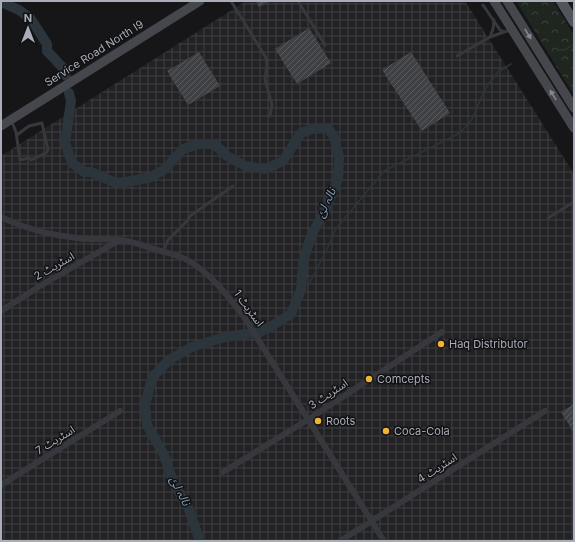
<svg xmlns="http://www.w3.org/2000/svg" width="575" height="542" viewBox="0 0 575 542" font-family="Inter,'Noto Sans Arabic',sans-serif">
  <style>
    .industrial { fill: url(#industrial-grid) }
    .forest { fill: url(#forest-crowns) }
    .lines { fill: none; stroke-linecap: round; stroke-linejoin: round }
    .stream { stroke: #2c353c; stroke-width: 1.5 }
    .river { stroke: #2c353c; stroke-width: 10 }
    .building { fill: url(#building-hatch) }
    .lane { stroke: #37383d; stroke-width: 3 }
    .street { stroke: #37383d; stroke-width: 6 }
    .secondary { stroke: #45474d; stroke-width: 9 }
    .primary { stroke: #53555c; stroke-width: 10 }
    .oneway { fill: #868993 }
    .poi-dot { fill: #f0b337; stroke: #111113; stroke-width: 1.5 }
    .labels { text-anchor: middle; stroke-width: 3; stroke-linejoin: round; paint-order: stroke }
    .street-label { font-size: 11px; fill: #a9adb8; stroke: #111113 }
    .poi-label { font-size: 11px; fill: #a9adb8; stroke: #111113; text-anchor: start }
    .water-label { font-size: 12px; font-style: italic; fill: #809bb3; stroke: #111113 }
  </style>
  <defs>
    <pattern id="industrial-grid" width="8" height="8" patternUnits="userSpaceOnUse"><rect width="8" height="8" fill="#222225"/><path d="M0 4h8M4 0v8" fill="none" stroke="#3f3f43"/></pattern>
    <pattern id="forest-crowns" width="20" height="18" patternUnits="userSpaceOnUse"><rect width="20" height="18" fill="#1e261f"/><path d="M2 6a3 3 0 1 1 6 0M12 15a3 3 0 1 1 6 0" fill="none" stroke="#3c433d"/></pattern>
    <pattern id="building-hatch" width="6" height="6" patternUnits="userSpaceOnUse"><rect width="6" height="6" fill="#404145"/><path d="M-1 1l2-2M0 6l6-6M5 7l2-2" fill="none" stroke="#595a5e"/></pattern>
  </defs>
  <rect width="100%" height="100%" fill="#161618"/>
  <path class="industrial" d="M246 1H465L574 174V541H1V156Z"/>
  <path class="forest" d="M516 1H553L574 35V95Z"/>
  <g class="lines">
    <path class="stream" d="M559 50H565L571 46
      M301 290 307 288 328 247 335 230 384 171 460 133 472 119 486 87 499 71 511 64"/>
    <path class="river" d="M1 2 19 10 30 18 47 44V51L64 69 66 76
      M69 93 71 101 65 143 72 163 84 172H91L116 183 132 181 151 177 165 169 183 149 199 144H214L227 156 245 166 265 169 283 161 301 133 312 129 328 128 334 137 339 157 338 179 326 208 311 236 303 262 301 290 291 314 270 327 260 332 225 337 192 347 169 360 152 378 145 405 147 425 164 455 174 484 188 507 200 541"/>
  </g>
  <path class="building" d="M256 1H270L259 7Z
    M309 28 331 63 297 84 275 49Z
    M199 52 220 86 188 105 167 71Z
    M411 52 450 113 422 131 382 70Z
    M574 404V433L561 412Z"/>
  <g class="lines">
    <path class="lane" d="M231 1 266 58 267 65 265 79 272 105 270 116
      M298 1 325 45
      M483 5 500 30 504 32 511 30
      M490 37 504 32
      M457 56 490 37 493 29 494 20
      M12 122 16 132 20 160 29 158 31 160 46 153 48 150 42 123 29 126 17 135
      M548 218 574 202
      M163 252 168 240 187 221 190 216 233 186"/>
    <path class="street" d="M1 217C25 229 50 235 77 238 95 240 113 238 131 242 140 244 149 248 157 250 168 253 179 255 189 261 212 275 228 296 244 317L384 541
      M1 311 40 286 118 241
      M223 472 309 419 442 332
      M1 485 120 411
      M340 541 545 411"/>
    <path class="secondary" d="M494 1 574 128
      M507 1 574 108
      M1 126 200 1"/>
    <path class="primary" d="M561 1 574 22"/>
  </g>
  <defs><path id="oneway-solid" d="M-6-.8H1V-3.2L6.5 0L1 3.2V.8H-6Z"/></defs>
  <g class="oneway">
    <use href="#oneway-solid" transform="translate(528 34) rotate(58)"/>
    <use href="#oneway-solid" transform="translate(553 95) rotate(-122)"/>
  </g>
  <g class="poi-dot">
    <circle cx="441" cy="344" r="4"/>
    <circle cx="369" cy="379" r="4"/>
    <circle cx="318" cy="421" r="4"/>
    <circle cx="386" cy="431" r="4"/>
  </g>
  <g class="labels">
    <g class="street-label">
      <text transform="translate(94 53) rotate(-32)" y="4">Service Road North I9</text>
      <text transform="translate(54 266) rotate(-30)" y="4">اسٹریٹ 2</text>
      <text transform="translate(249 308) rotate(54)" y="4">اسٹریٹ 1</text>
      <text transform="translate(328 394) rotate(-34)" y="4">اسٹریٹ 3</text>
      <text transform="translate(55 440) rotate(-32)" y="4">اسٹریٹ 7</text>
      <text transform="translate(437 468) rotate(-33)" y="4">اسٹریٹ 4</text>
    </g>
    <g class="poi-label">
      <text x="449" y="348">Haq Distributor</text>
      <text x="377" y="383">Comcepts</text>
      <text x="326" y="425">Roots</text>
      <text x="394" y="435">Coca-Cola</text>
    </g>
    <g class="water-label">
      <text transform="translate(326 203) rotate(-65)" y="4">نالہ لئ</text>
      <text transform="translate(180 491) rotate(63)" y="4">نالہ لئ</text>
    </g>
  </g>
  <rect width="575" height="542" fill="none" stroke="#a9adb8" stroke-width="4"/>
  <g transform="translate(28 28)" stroke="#111113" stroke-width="3" paint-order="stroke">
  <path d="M0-3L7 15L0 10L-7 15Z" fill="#a9adb8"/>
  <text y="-6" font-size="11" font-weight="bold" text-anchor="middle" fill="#a9adb8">N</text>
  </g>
</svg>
